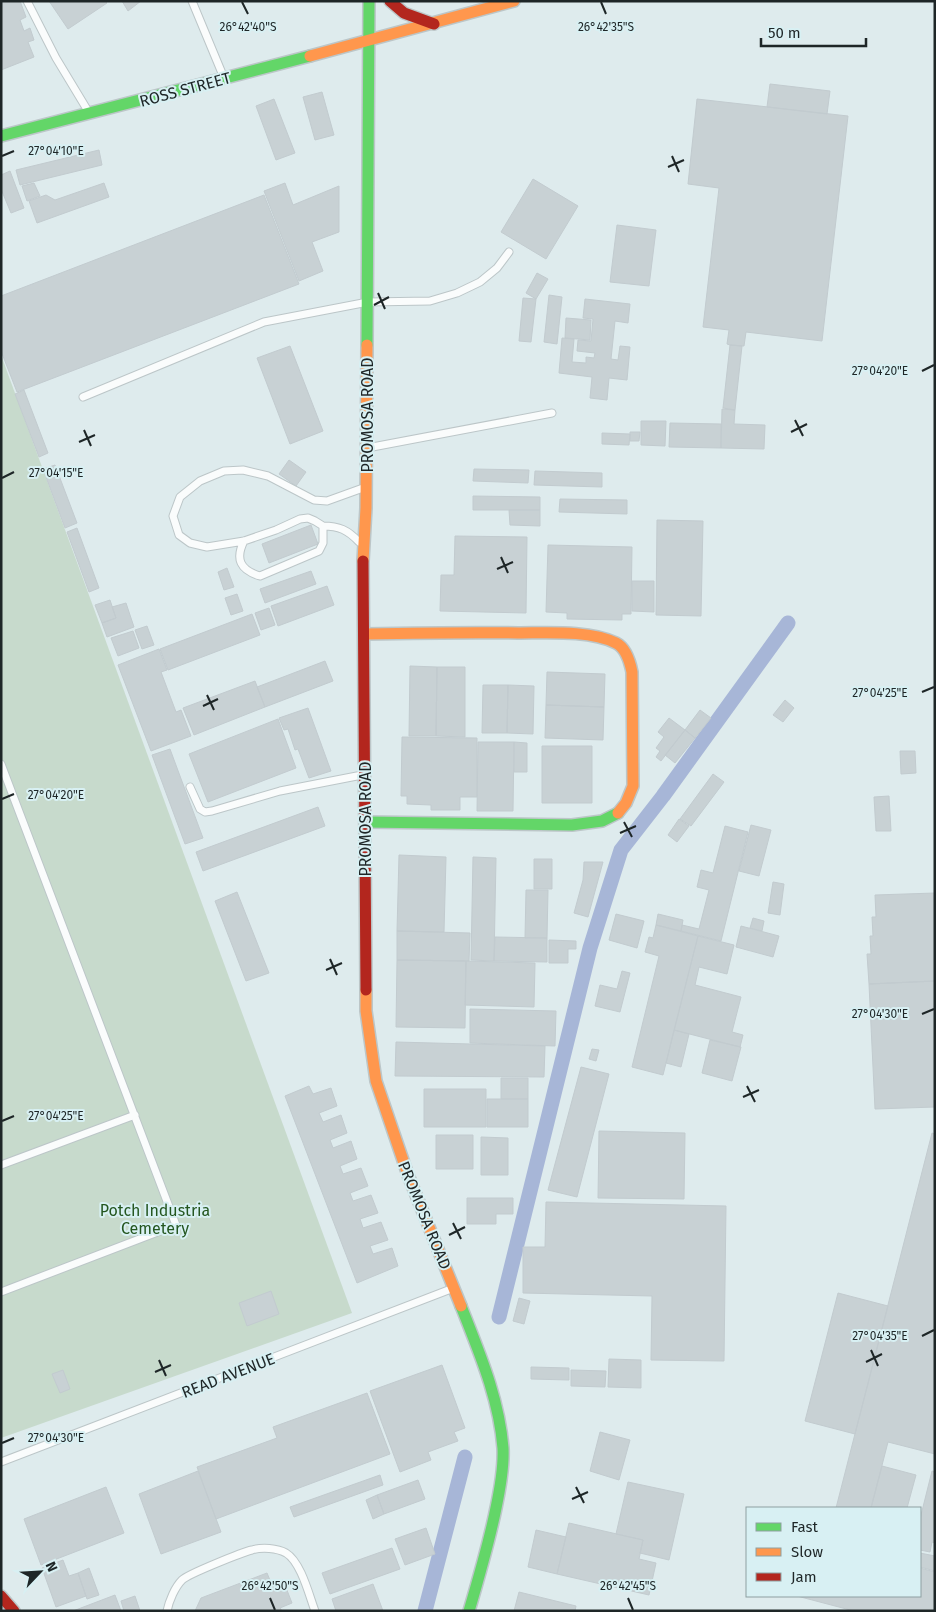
<svg xmlns="http://www.w3.org/2000/svg" width="936" height="1612" viewBox="0 0 936 1612" font-family="'Fira Sans',sans-serif">
  <style>
    .green { fill: #c7dacc }
    .lines { fill: none; stroke-linecap: round; stroke-linejoin: round }
    .canal { stroke: #a7b6d7; stroke-width: 15 }
    .building { fill: #c8d1d4; stroke: #c2cbcf }
    .lane-casing { stroke: #bcc6c8; stroke-width: 9 }
    .fast-casing { stroke: #bcc6c8; stroke-width: 14 }
    .slow-casing { stroke: #bcc6c8; stroke-width: 14 }
    .jam-casing { stroke: #bcc6c8; stroke-width: 14 }
    .lane { stroke: #fafcfc; stroke-width: 7 }
    .fast { stroke: #63d668; stroke-width: 11 }
    .slow { stroke: #ff974d; stroke-width: 11 }
    .jam { stroke: #b3261e; stroke-width: 11 }
    .ticks { fill: none; stroke: #1e2627; stroke-width: 2 }
    .labels { text-anchor: middle; stroke-width: 4; stroke-linejoin: round; paint-order: stroke }
    .street-label { font-size: 16px; fill: #1e2627; stroke: #d8f0f3 }
    .park-label { font-size: 16px; fill: #24561f; stroke: #d8f0f3 }
    .ticks-label { font-size: 12px; text-anchor: middle; fill: #1e2627; stroke: #d8f0f3; stroke-width: 4; stroke-linejoin: round; paint-order: stroke }
  </style>
  <rect width="100%" height="100%" fill="#deebed"/>
  <path class="green" d="M1 355 352 1313 1 1438Z"/>
  <g class="lines">
    <path class="canal" d="M499 1317 590 948 621 850 663 796 788 623
      M425 1611 465 1457"/>
  </g>
  <path class="building" d="M1 1H20L26 17 20 20 24 31 30 28 34 40 28 42 34 57 1 70Z
    M49 1H105L107 3 68 29Z
    M122 1H141L128 11Z
    M770 84 830 91 827 114 767 107Z
    M322 92 334 135 315 140 303 97Z
    M274 99 295 153 276 160 256 106Z
    M697 99 848 116 822 341 746 332 744 346 730 345 727 344 729 330 703 327 719 188 688 184Z
    M99 150 102 165 20 185 16 170Z
    M10 171 24 208 11 213 1 189V175Z
    M533 179 578 206 546 259 501 232Z
    M34 183 40 196 27 201 22 186Z
    M104 183 109 197 37 223 29 201 46 195 55 200Z
    M285 183 293 205 339 186V232L312 242 323 271 299 281 264 191Z
    M264 195 299 284 17 392 1 351V296Z
    M617 225 656 230 649 286 610 282Z
    M537 273 548 279 536 299 526 293Z
    M549 295 562 297 557 344 544 342Z
    M523 298 536 299 531 342 519 341Z
    M585 299 630 304 628 323 615 321 611 359 618 360 620 346 630 347 627 380 609 378 607 400 590 398 592 377 559 373 562 338 574 339 572 362 586 363V357L594 358 595 353 577 351 578 340 591 341 593 319 583 318Z
    M566 318 591 320 590 340 565 338Z
    M730 345 742 346 735 410 723 408Z
    M290 346 323 431 290 444 257 358Z
    M24 390 48 453 39 457 15 394Z
    M722 409 735 410 734 424 765 425 764 449 721 448Z
    M641 421H666L665 446 641 445Z
    M670 423 721 424V448L669 447Z
    M630 432H640L639 441H630Z
    M602 433 630 434 629 445 602 444Z
    M289 460 306 472 296 486 279 474Z
    M55 465 77 523 65 528 43 469Z
    M474 469 529 470 528 483 473 481Z
    M535 471 602 473V487L534 485Z
    M473 496 540 497V510H473Z
    M560 499 627 500V514L559 512Z
    M509 510H540V526L510 525Z
    M657 520 703 521 701 616 656 615Z
    M311 525 318 544 269 563 262 544Z
    M77 528 99 588 89 592 67 532Z
    M455 536 527 537 526 613 440 611 441 575H454Z
    M548 545 632 547 631 614H622V620L567 619V613L546 612Z
    M227 568 234 587 224 590 218 572Z
    M311 571 316 584 265 603 260 589Z
    M632 581H654V612L632 611Z
    M327 586 334 605 278 626 271 606Z
    M237 594 243 611 231 615 225 598Z
    M110 600 116 618 102 623 95 605Z
    M126 603 134 627 107 637 102 623 116 618 112 607Z
    M269 608 275 625 261 630 255 613Z
    M252 614 260 635 168 670 160 649Z
    M147 626 154 645 142 649 135 630Z
    M133 631 139 648 118 656 111 638Z
    M159 649 167 670 161 672 176 712 181 710 191 736 151 751 118 665Z
    M325 661 333 681 265 707 257 687Z
    M410 666 437 667 436 736H409Z
    M437 667H465V737L436 736Z
    M547 672 605 674 604 707 546 705Z
    M255 681 265 707 194 735 183 708Z
    M483 685H508L507 733H482Z
    M508 685 534 686 533 734 507 733Z
    M785 700 794 708 783 722 773 715Z
    M546 705 604 707 603 740 545 738Z
    M308 708 331 771 309 778 298 749 295 750 288 729 284 730 279 718Z
    M700 710 711 718 695 738 685 730Z
    M669 718 685 730 661 761 656 757 660 751 656 748 664 737 658 732Z
    M278 719 296 768 208 802 189 754Z
    M685 730 695 738 675 763 665 755Z
    M402 737 477 738V797H460V810H431V805L407 804V796H401Z
    M478 742H514L513 811H477Z
    M514 742 527 743V772H514Z
    M542 746H592V803H542Z
    M170 749 203 838 185 844 152 755Z
    M900 751H915L916 773 901 774Z
    M713 774 724 782 691 826 680 819Z
    M889 796 891 831H876L874 797Z
    M318 807 325 826 203 871 196 852Z
    M679 819 689 826 677 842 668 835Z
    M751 825 771 830 759 876 739 871Z
    M725 826 748 832 721 941 681 931 682 925 699 929 709 890 697 887 701 870 713 873Z
    M399 855 446 857 444 932 397 931Z
    M473 857 496 858 494 961 471 960Z
    M534 859H552V889H534Z
    M584 862H603L588 917 574 913 583 880Z
    M773 882 784 884 780 915 768 913Z
    M526 890H548L547 938H525Z
    M237 892 269 973 246 981 215 901Z
    M935 893V981L869 984 867 954H871L870 936H873L872 917H876L875 895Z
    M616 914 644 921 637 948 609 940Z
    M658 914 683 920 681 931 656 925Z
    M753 918 764 921 762 931 750 928Z
    M656 925 698 936 663 1075 632 1067 659 956 645 952 649 937 653 938Z
    M741 926 779 936 773 957 736 947Z
    M397 931 470 933 469 961 397 960Z
    M698 936 734 945 727 974 699 967 695 985 741 997 732 1032 743 1035 740 1047 674 1030Z
    M495 937 547 938V962L494 961Z
    M549 940 576 941V949H568V963H549Z
    M397 960 466 961 465 1028 396 1027Z
    M466 961 535 963 534 1007 465 1005Z
    M622 971 630 973 620 1012 595 1006 600 985 617 989Z
    M935 981V1107L875 1109 869 984Z
    M470 1009 556 1011 555 1046 470 1043Z
    M674 1030 689 1034 681 1067 666 1063Z
    M710 1040 741 1047 732 1081 702 1073Z
    M396 1042 545 1046 544 1077 395 1076Z
    M592 1049 599 1050 596 1061 589 1059Z
    M581 1067 609 1074 577 1197 548 1190Z
    M501 1078H528V1099H501Z
    M309 1086 313 1094 331 1088 337 1106 319 1113 323 1122 341 1115 347 1133 330 1140 333 1148 351 1141 357 1159 340 1166 343 1174 361 1168 368 1186 350 1193 353 1201 371 1195 378 1213 360 1219 363 1228 381 1222 388 1240 370 1246 373 1254 392 1248 398 1266 357 1283 285 1096Z
    M424 1089H486V1127H424Z
    M487 1099H528V1127H487Z
    M599 1131 685 1133 684 1199 598 1198Z
    M932 1133 935 1134V1454L888 1442 871 1508H836Z
    M436 1135H473V1169H436Z
    M481 1137 508 1138V1175H481Z
    M467 1198H513V1214H496V1224H467Z
    M546 1202 726 1206 724 1361 651 1360 652 1296 523 1293V1247H545Z
    M271 1291 279 1314 247 1326 239 1303Z
    M838 1293 888 1306 855 1434 805 1421Z
    M519 1298 530 1301 524 1324 513 1321Z
    M609 1359 641 1360V1388L608 1387Z
    M442 1365 465 1428 454 1432 458 1441 428 1452 431 1460 400 1472 370 1391Z
    M531 1367 569 1368V1380L531 1379Z
    M63 1370 70 1389 60 1393 52 1374Z
    M571 1370 606 1371 605 1387 571 1386Z
    M367 1393 390 1454 216 1519 197 1467 277 1438 273 1427Z
    M600 1432 630 1440 619 1480 590 1471Z
    M882 1466 916 1475 907 1508H871Z
    M198 1471 221 1532 161 1554 139 1494Z
    M932 1471 935 1472V1543L932 1542 930 1552 920 1550V1519Z
    M380 1475 383 1485 294 1517 290 1507Z
    M418 1480 425 1499 384 1514 377 1495Z
    M628 1482 684 1494 669 1560 640 1553 643 1540 616 1534Z
    M106 1487 124 1533 41 1565 24 1519Z
    M377 1495 384 1514 373 1519 366 1500Z
    M569 1523 643 1540 639 1559 656 1563 649 1595 557 1574Z
    M426 1528 435 1554 405 1565 395 1539Z
    M536 1530 566 1537 557 1574 528 1567Z
    M392 1548 400 1569 330 1594 322 1573Z
    M920 1553 935 1556V1571L920 1567Z
    M63 1560 69 1576 78 1573 86 1596 56 1607 42 1568Z
    M89 1568 99 1595 87 1599 78 1573Z
    M920 1568 935 1572V1611H854L797 1596H920Z
    M267 1573 272 1585 283 1580 292 1603 280 1608 282 1611H195L201 1598Z
    M373 1584 383 1611H336L332 1599Z
    M519 1592 576 1606 575 1611H514Z
    M115 1595 121 1611H73Z
    M135 1596 140 1611H124L121 1601Z"/>
  <g class="lines">
    <g class="lane-casing">
      <path id="lane" d="M27 1 56 58 88 111
        M192 1 224 78
        M83 397 264 322 368 302 430 301 457 293 480 282 497 268 509 252
        M367 448 552 413
        M244 541C235 559 240 570 260 576L319 551 323 543V526
        M359 542C348 530 339 526 323 526L315 521 308 518 300 519 276 530 244 541 207 547 190 543 179 535 173 516 180 497 200 481 224 471 243 470 268 476 314 500 327 501 363 488
        M1 764 176 1225 1 1292
        M190 787 200 809 205 812 212 811 280 791 362 775
        M1 1165 135 1115
        M1 1462 451 1289
        M167 1611C169 1601 175 1587 182 1580 188 1574 243 1552 252 1550 262 1547 277 1548 286 1553 301 1562 309 1595 315 1611"/>
    </g>
    <g class="fast-casing">
      <path id="fast" d="M1 136 310 56
        M367 345 369 1
        M365 822 572 825 602 821 618 813
        M461 1306C479 1352 499 1398 503 1448 504 1468 500 1489 496 1508 489 1543 479 1577 469 1611"/>
    </g>
    <g class="slow-casing">
      <path id="slow" d="M310 56 514 1
        M363 561 366 508 367 345
        M365 634C416 633 467 632 518 633 547 633 590 630 616 643 626 648 630 662 632 672L633 786 626 803 618 813
        M366 990V1011L376 1081 408 1175 461 1306"/>
    </g>
    <g class="jam-casing">
      <path id="jam" d="M390 1 404 13 434 24
        M363 561 366 990
        M1 1596 14 1611"/>
    </g>
    <use href="#lane" class="lane"/>
    <use href="#fast" class="fast"/>
    <use href="#slow" class="slow"/>
    <use href="#jam" class="jam"/>
  </g>
  <path class="ticks" d="M242 2 248 14M601 2 606 14M2 156 14 151M672 156 679 172M668 167 684 160M378 293 385 309M374 305 389 297M922 371 934 365M795 420 803 436M84 430 91 446M791 432 807 424M79 442 95 435M2 478 14 472M501 557 508 573M497 569 513 562M922 692 934 687M207 695 214 710M203 706 218 699M2 799 14 794M624 822 632 837M620 833 636 826M330 959 337 975M326 970 342 963M922 1014 934 1009M747 1086 755 1102M743 1097 759 1090M2 1121 14 1116M453 1223 461 1239M449 1235 465 1227M922 1336 934 1330M871 1350 878 1366M159 1360 166 1376M866 1362 882 1354M155 1372 171 1365M2 1443 14 1438M576 1487 584 1503M572 1499 588 1492M270 1598 275 1610M628 1598 633 1610"/>
  <g class="labels">
    <g class="street-label">
      <text transform="translate(185 89) rotate(-15)" y="6">ROSS STREET</text>
      <text transform="translate(367 415) rotate(-90)" y="6">PROMOSA ROAD</text>
      <text transform="translate(365 819) rotate(-90)" y="6">PROMOSA ROAD</text>
      <text transform="translate(425 1215) rotate(68)" y="6">PROMOSA ROAD</text>
      <text transform="translate(228 1375) rotate(-21)" y="6">READ AVENUE</text>
    </g>
    <g class="park-label">
      <text x="155" y="1216">Potch Industria<tspan x="155" dy="18">Cemetery</tspan></text>
    </g>
  </g>
  <g class="ticks-label">
    <text x="248" y="31">26°42'40"S</text>
    <text x="606" y="31">26°42'35"S</text>
    <text x="56" y="155">27°04'10"E</text>
    <text x="880" y="375">27°04'20"E</text>
    <text x="56" y="477">27°04'15"E</text>
    <text x="880" y="697">27°04'25"E</text>
    <text x="56" y="799">27°04'20"E</text>
    <text x="880" y="1018">27°04'30"E</text>
    <text x="56" y="1120">27°04'25"E</text>
    <text x="880" y="1340">27°04'35"E</text>
    <text x="56" y="1442">27°04'30"E</text>
    <text x="270" y="1590">26°42'50"S</text>
    <text x="628" y="1590">26°42'45"S</text>
  </g>
  <rect width="936" height="1612" fill="none" stroke="#1e2627" stroke-width="5"/>
  <rect x="746" y="1507" width="175" height="90" fill="#d8f0f3" stroke="#8e9fa1"/>
  <rect x="756" y="1523" width="25" height="8" fill="#63d668" stroke="#8e9fa1"/>
  <text x="791" y="1532" font-size="15" fill="#1e2627">Fast</text>
  <rect x="756" y="1548" width="25" height="8" fill="#ff974d" stroke="#8e9fa1"/>
  <text x="791" y="1557" font-size="15" fill="#1e2627">Slow</text>
  <rect x="756" y="1573" width="25" height="8" fill="#b3261e" stroke="#8e9fa1"/>
  <text x="791" y="1582" font-size="15" fill="#1e2627">Jam</text>
  <g transform="translate(40 1572) rotate(65)" stroke="#d8f0f3" stroke-width="4" paint-order="stroke">
  <path d="M0-4L9 19L0 12L-9 19Z" fill="#1e2627"/>
  <text y="-8" font-size="14" font-weight="bold" text-anchor="middle" fill="#1e2627">N</text>
  </g>
  <path d="M761 38v8h105v-8" fill="none" stroke="#1e2627" stroke-width="2.5"/>
  <text x="768" y="38" font-size="15" fill="#1e2627" stroke="#d8f0f3" stroke-width="4" paint-order="stroke">50 m</text>
</svg>
